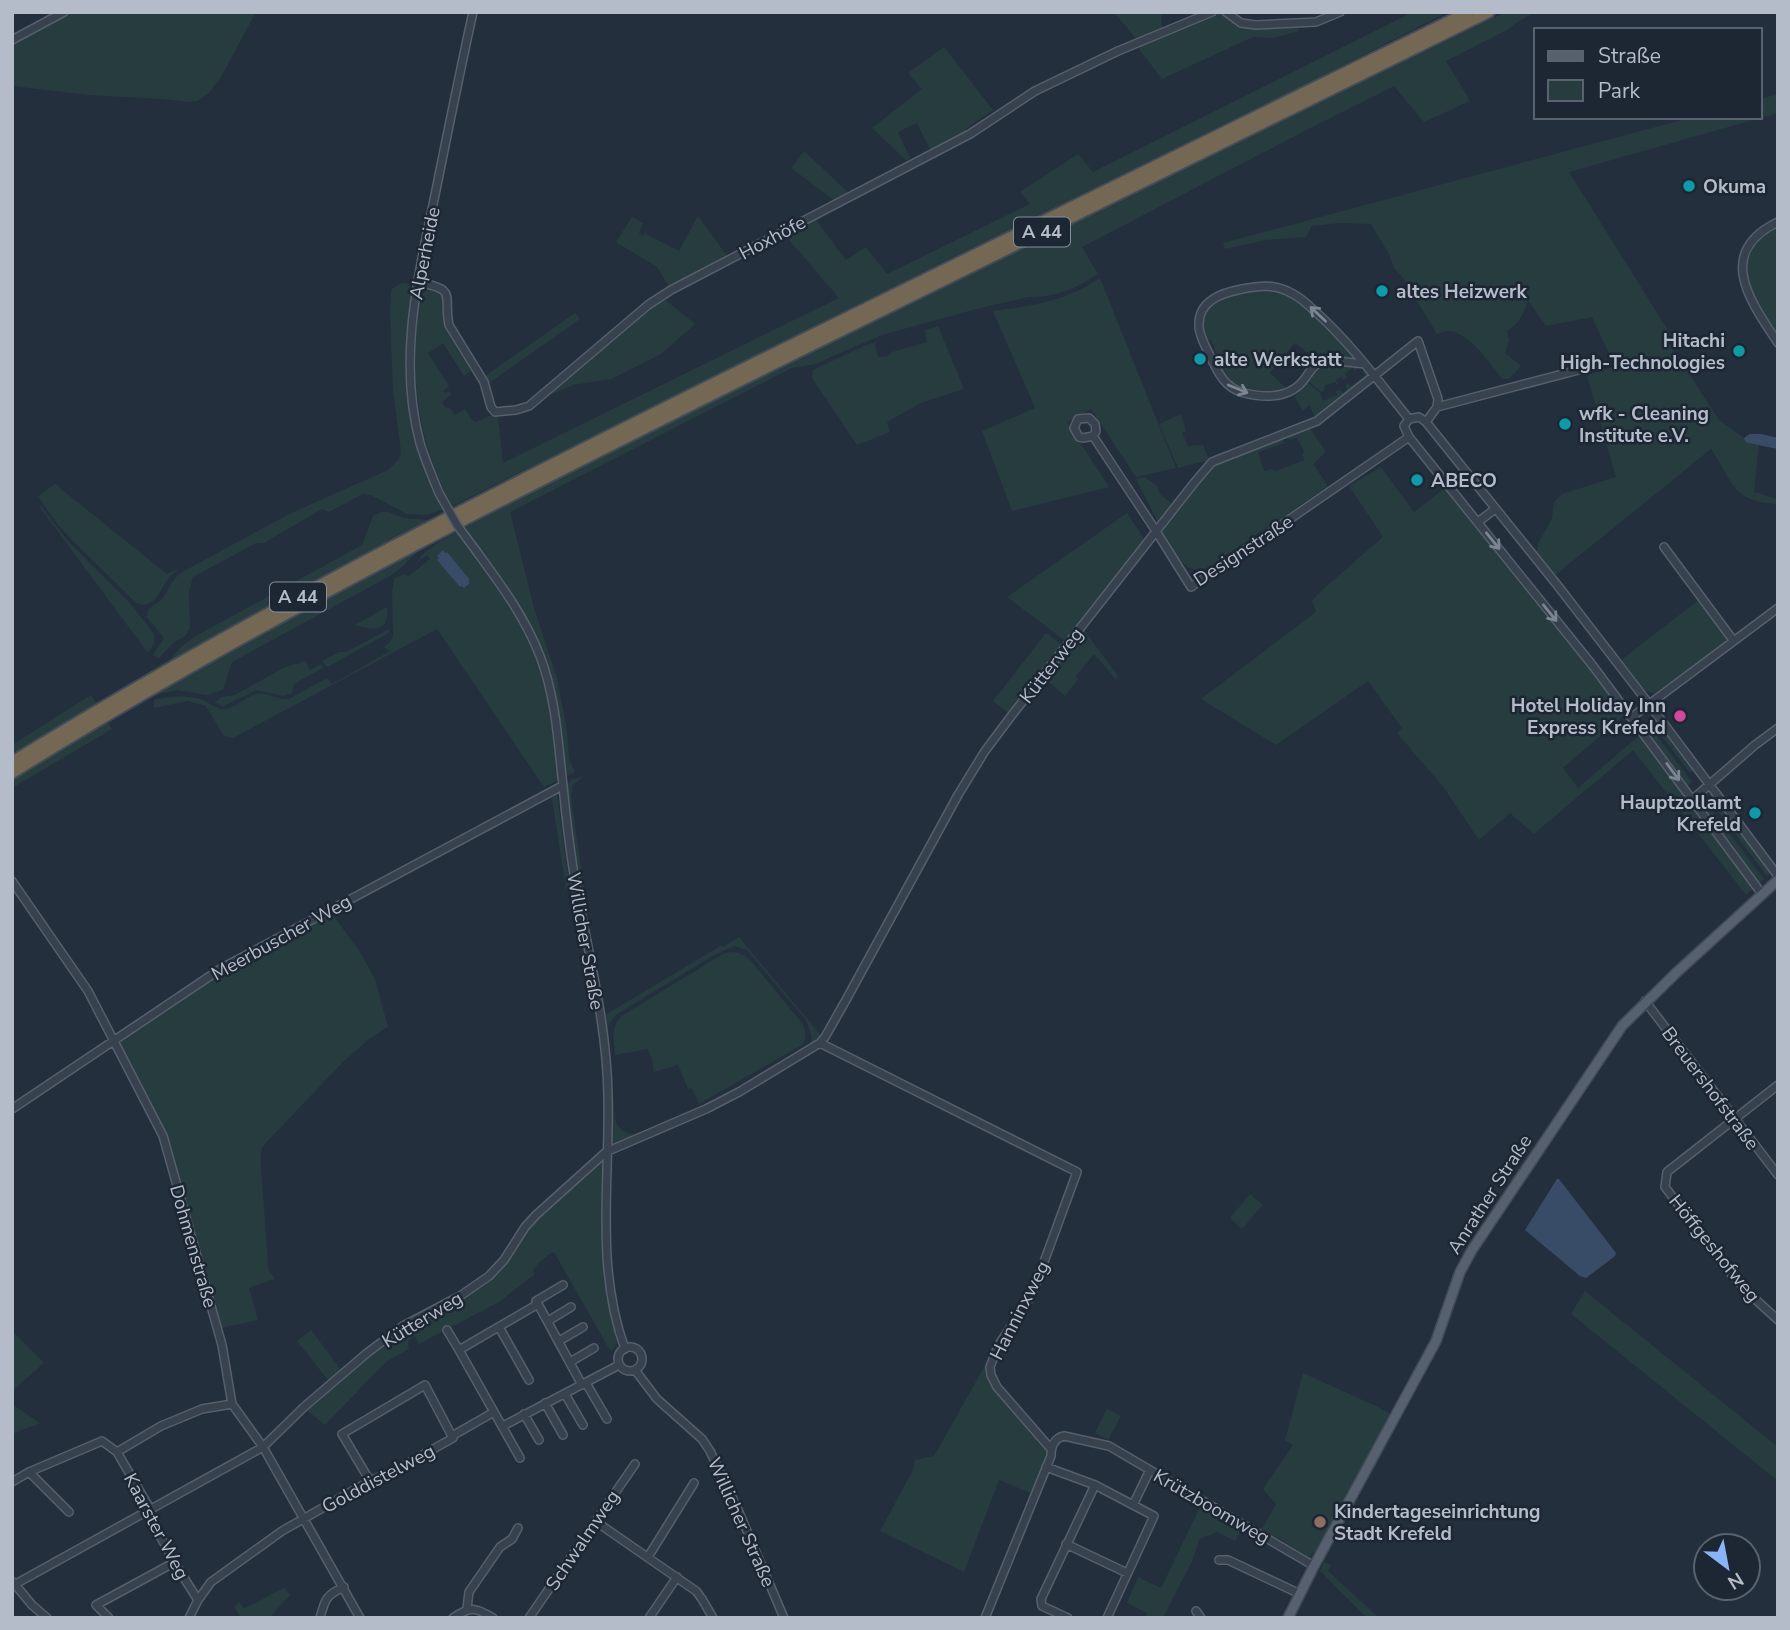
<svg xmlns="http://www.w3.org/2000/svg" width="1790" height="1630" viewBox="0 0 1790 1630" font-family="'Nunito Sans',sans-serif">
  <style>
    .green { fill: #263c3f; fill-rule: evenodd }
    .water { fill: #394c67 }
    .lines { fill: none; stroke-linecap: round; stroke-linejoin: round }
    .minor-casing { stroke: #565f6c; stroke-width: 10 }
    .major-casing { stroke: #414a57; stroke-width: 12 }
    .highway-casing { stroke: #434c59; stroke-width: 14 }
    .minor { stroke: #38414e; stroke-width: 7 }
    .major { stroke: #56606e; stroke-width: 9 }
    .highway { stroke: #746855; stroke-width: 10 }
    .minor-bridge-casing { stroke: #565f6c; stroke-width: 10; stroke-linecap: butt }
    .minor-bridge { stroke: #38414e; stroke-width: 7 }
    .oneway { stroke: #7c8592 }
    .culture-dot { fill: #0f9aa8; stroke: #1d2633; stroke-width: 2.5 }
    .hotel-dot { fill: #d1479c; stroke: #1d2633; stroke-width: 2.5 }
    .education-dot { fill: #8d6e63; stroke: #1d2633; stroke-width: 2.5 }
    .labels { text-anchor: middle; stroke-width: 5; stroke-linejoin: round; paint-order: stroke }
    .shield { fill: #1d2633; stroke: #878f9c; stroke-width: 2 }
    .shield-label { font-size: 18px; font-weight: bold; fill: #b4bcc9 }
    .poi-label { font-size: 19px; font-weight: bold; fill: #b4bcc9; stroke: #1d2633; text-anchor: start }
    .street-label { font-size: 19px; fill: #b4bcc9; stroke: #1d2633 }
  </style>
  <rect width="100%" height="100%" fill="#242f3e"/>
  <path class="green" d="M68 12H256L221 77 209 93 197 101 189 102 164 99 89 95 12 86V43Z
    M1114 12H1161L1162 27 1160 31 1137 40Z
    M1219 12H1223L1241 27 1296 26 1299 31 1274 38 1253 37 1162 79 1136 45Z
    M1413 12H1448L1308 83 943 262 452 506C415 437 409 370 421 293L428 290 437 291 441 294 444 303 443 316 451 338 471 371 464 376 443 343 428 353 449 386 443 391 445 393 449 391 452 394 442 402 446 408 449 407 455 415 465 409 472 420 476 422 489 416 498 417 503 463 839 298 783 233 814 217 846 260 866 247 887 274 1030 204 1020 192 1078 154 1093 172Z
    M1506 12H1535L1516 23 1507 30 1446 61 1470 101 1424 122 1394 86 1320 123 1082 247 1098 274C1076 288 1055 298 1028 297L969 311 882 335 815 364 792 368 510 512 534 608 557 678 567 730 569 758 575 772 544 787 437 629 233 738 224 736 206 706 188 701 154 708V700C171 696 186 695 203 700 209 703 216 708 222 709 235 710 245 696 257 694 268 692 278 700 289 699L327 678 332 684 390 651 384 647 390 642 393 636 392 590 394 579 404 574 409 576 430 559 427 555 415 564 423 554 442 540 599 457 727 393Z
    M944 47 993 110 965 129 968 132 931 151 917 123 898 132 911 160 908 162 872 128 922 89 908 73Z
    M1778 94V113L1569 172 1671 335 1666 338 1719 420 1744 438 1745 441 1754 445H1759L1754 492 1778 499V504C1730 501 1735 483 1711 449L1554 576 1536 553 1539 542 1552 518 1554 502 1562 494 1616 477 1587 375 1615 367 1592 317 1546 326 1528 300C1524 313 1519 324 1507 331L1509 340 1505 353 1521 366 1509 379H1502C1492 365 1467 330 1448 331 1444 331 1441 333 1437 334L1403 278 1394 268 1390 256 1371 224 1340 223 1312 226 1306 237 1266 240 1225 249 1223 243 1693 117H1760V99Z
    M804 151 849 193 835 201 791 168Z
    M698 216 728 257 670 288 657 267 616 242 632 217 643 223 639 233 643 236 644 233 679 251Z
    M1778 226V335C1753 297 1723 256 1778 226Z
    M780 234 732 263 663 298 695 324 661 354 611 379 573 385 548 396 560 386 568 376 650 306 662 298Z
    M1100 278 1176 468 1136 477 1091 409 1067 422 1109 487 1012 511 982 431 1035 408 993 311C1033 306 1066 301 1100 278Z
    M402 283 408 284 410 287 414 295 407 342 415 433 431 484 444 509 427 515 407 514 371 495 363 494 329 512 322 509 264 543H256L193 577 189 591 190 629 185 636 173 643 159 658 153 655 164 638 147 617 148 610 162 599 175 578 184 571 289 514 388 470 399 459 401 452 393 390 390 312 391 292 393 288Z
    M1258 288C1265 289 1274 288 1281 291 1306 298 1339 339 1356 359L1331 358 1317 360 1295 343 1270 373 1288 390C1270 394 1241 397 1226 382 1223 378 1220 372 1217 367L1221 366 1211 340 1205 341C1193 299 1226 294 1258 288Z
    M575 313 580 319 489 383 485 376Z
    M938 326 964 389 921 403 887 422 890 432 857 445 812 378 813 370 866 345 877 342 875 345 878 357 888 356 892 352 927 342 925 330Z
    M1324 365 1357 366 1358 368 1355 371 1352 368 1345 374 1347 377 1344 380 1341 377 1336 380 1339 384 1337 385 1335 382 1324 386 1325 390 1321 392 1307 380 1317 368Z
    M1364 371 1370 377 1316 419 1309 405 1303 411 1295 397 1307 382 1320 393 1323 401 1337 395 1336 391 1340 390 1343 393 1347 389 1345 386 1348 383 1351 386 1365 375 1363 372Z
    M1181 414 1186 431 1182 433 1188 446 1203 445 1209 460 1178 468 1159 424Z
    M1309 427 1326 452 1313 464 1328 486 1209 567C1183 580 1171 545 1161 527L1212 464 1283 437 1284 443 1258 452 1264 471 1272 469 1275 471 1305 460 1302 455 1304 451 1297 438 1289 440 1287 435Z
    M1381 467 1414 512 1446 487 1583 657 1626 714 1563 768 1578 788 1641 734 1685 796C1684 802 1680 803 1686 809L1687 808 1689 810 1692 808 1699 813 1754 888 1746 895 1633 750 1534 834 1510 813 1479 840 1444 788 1397 733 1402 728 1368 681 1276 745 1201 699 1316 612 1312 601 1322 590 1383 537 1349 486Z
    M1145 477 1157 486 1160 494 1174 506 1159 524 1136 479Z
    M55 484 167 574 181 567C176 571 172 574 168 579 159 591 154 612 135 602L72 540 58 525 38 496Z
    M40 505 69 542 130 603 154 634V643L148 653 39 506Z
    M381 512H388L404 518 429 520 289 594 166 664 182 646 196 636 362 545 373 516Z
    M1127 513 1145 540 1068 640H1064L1007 597Z
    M1147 545 1148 546 1084 628 1087 634 1118 676 1116 679 1094 654 1075 677 1078 679 1065 696 1044 678 1016 713 1017 716 1015 712 1017 709Z
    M422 547 403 566 390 576 232 662 223 690 207 695 177 690 154 695 155 692Z
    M1700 599 1724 633 1727 642 1672 683 1670 682 1654 694 1642 689 1621 660Z
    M387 607C390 632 374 631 355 625Z
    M389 629V633L327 667 322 661 339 652H346Z
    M1046 633 1061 644 1062 647 1010 714 993 701Z
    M305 661 310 670 321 664 323 668 294 684 292 693 283 696 256 690 226 705 222 706 215 702 222 697 235 695 285 667Z
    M91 695 112 729 12 788V745Z
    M1660 721 1696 769 1690 773 1654 726Z
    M1649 725 1692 782 1686 787 1643 729Z
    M583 777 572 786 571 797 584 889 583 894 605 1015 722 945 723 947 739 937 823 1038 720 1100 611 1147 609 1144 610 1097 565 788 572 779ZM734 946 747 950 806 1020 812 1037 810 1044 704 1107 639 1134C628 1136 618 1130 615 1119L608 1027 610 1022 617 1014 716 954Z
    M557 794 570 890 566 889 552 799 554 795Z
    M1720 802 1772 872 1767 876 1714 806Z
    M1709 806 1764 879 1758 884 1703 810Z
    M333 915 360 952 375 979 388 1027 369 1039 342 1063 262 1147 261 1153V1166L268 1264 269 1271 275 1279 249 1288 258 1320 220 1328 197 1238 166 1134 120 1048 119 1042 221 974Z
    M730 952C740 952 744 955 751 961L801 1022C806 1030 808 1037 802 1045L699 1104 692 1088 688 1089 678 1065 654 1072 652 1059 647 1049 615 1055C614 1040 610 1026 623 1015L723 954Z
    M601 1161 604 1164 613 1325 617 1343 611 1352 554 1252C547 1254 538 1263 533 1270L535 1274 499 1302 419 1344 414 1336 408 1342 409 1349 386 1362 325 1425 305 1409 356 1364 400 1331 481 1285 532 1221Z
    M1250 1194 1263 1205 1242 1229 1230 1218Z
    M1585 1291 1778 1447V1481L1571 1314Z
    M311 1330 341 1370 328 1380 297 1341Z
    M12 1331 44 1363 12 1391Z
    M991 1355V1379L1049 1450V1456L1033 1494 999 1480 964 1572 880 1531 913 1470 915 1460 934 1456Z
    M1303 1373 1376 1406 1393 1415 1318 1554 1313 1552 1310 1557 1262 1529 1276 1504 1263 1489 1293 1445 1285 1440Z
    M12 1404 40 1423 12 1434Z
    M1107 1409 1121 1416 1108 1440 1095 1433Z
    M1202 1503 1243 1526 1235 1541 1217 1532 1200 1539 1192 1561 1163 1618H1146L1147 1613 1127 1603 1138 1577 1161 1588Z
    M1324 1562 1331 1565 1328 1571 1379 1618H1367L1320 1571Z
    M285 1588 290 1595 269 1618H241L234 1607 239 1602 244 1608C259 1603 271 1593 285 1588Z"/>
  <path class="water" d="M1750 434H1761L1778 438V449L1748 443 1745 441 1744 438Z
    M443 550 445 553 447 552 470 580 468 581 470 583 464 588 462 586 460 587 437 560 439 558 437 556Z
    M1557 1179H1559L1616 1253 1615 1256 1586 1278 1580 1276 1525 1230Z"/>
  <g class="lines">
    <g class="minor-casing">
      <path id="minor" d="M1226 12 1241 23 1256 25 1316 22 1340 12
        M12 40 64 12
        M1778 222C1714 253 1751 302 1778 343
        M418 282C458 290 443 294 449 325L484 382 491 407 495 412 516 410 529 406 648 305 671 290 970 134 1035 91 1118 51 1212 12
        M1364 364C1353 363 1327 358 1317 364 1311 368 1308 375 1303 381 1289 398 1265 398 1244 393 1225 388 1218 373 1210 356 1206 347 1199 336 1199 326 1198 301 1221 293 1242 289 1261 285 1276 284 1293 294 1303 299 1310 307 1318 314 1352 345 1380 383 1409 419
        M1409 419 1404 426 1409 437 1593 666 1762 894
        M1409 419 1419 417 1426 422 1558 586 1649 704 1778 876
        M1426 422 1437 407 1586 368
        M1093 436 1083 438 1079 437 1074 428 1078 419 1089 418 1095 424 1096 431 1093 436 1156 531 1191 587 1409 437
        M439 493C432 476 425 460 420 443 397 358 419 273 436 190 448 131 460 71 473 12
        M1478 522 1495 509
        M1664 547 1733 640
        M477 552C501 585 525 617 540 656 556 698 558 742 563 786 566 818 570 850 575 881 588 952 607 1024 608 1096 610 1181 595 1267 625 1349
        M1632 717 1778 608
        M1687 804 1755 745 1778 728
        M12 881 88 991 163 1136 222 1345 232 1404 263 1447 360 1618
        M1645 1001 1778 1175
        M820 1043 1077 1172 1037 1281 1028 1301 998 1346 990 1367 991 1375 997 1387 1051 1449
        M1778 1085 1667 1172 1665 1187 1732 1275 1755 1299 1778 1320
        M12 1109 222 968 562 786
        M538 1304 536 1301 563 1285
        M548 1321 571 1307
        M499 1327 529 1380
        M447 1330 459 1350
        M559 1341 583 1327
        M618 1359a12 12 0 1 1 24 0a12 12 0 1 1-24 0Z
        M570 1362 594 1348
        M635 1370 657 1399 702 1439 710 1451 738 1510 784 1618
        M586 1383 607 1419
        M565 1394 583 1425
        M545 1403 563 1435
        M524 1414 539 1440
        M503 1426 619 1365
        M452 1436 494 1412
        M117 1452 161 1426 202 1409 232 1404
        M520 1458 459 1350 538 1304 582 1385
        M1046 1467 1095 1485 1154 1516 1107 1618
        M29 1472 69 1512
        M12 1482 29 1472 102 1441 117 1452 149 1507V1516L179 1570 198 1600
        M1133 1505 1148 1474
        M595 1521 696 1591 702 1599 713 1618
        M1066 1544 1127 1573
        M648 1557 694 1483
        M1219 1560H1228L1300 1594
        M13 1582 32 1605 47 1618
        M12 1586 263 1447 304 1407 367 1353 403 1326 460 1296 489 1276 504 1260 525 1227 536 1215 606 1152 706 1109 739 1092 820 1043 825 1037 846 1000 958 795 985 751 1012 715 1194 483 1212 462 1317 421 1418 341 1438 399 1437 407
        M467 1608 469 1592 500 1547 512 1539 518 1528
        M1196 1611 1201 1618
        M109 1618 96 1605 175 1562
        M189 1618 198 1600 211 1582 282 1531 370 1481 392 1472 453 1438 425 1385 342 1434 370 1481
        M320 1618C325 1599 326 1595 344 1587
        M453 1618C471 1606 475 1607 493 1618
        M529 1618 635 1464
        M649 1618 677 1577
        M985 1618 1051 1456C1051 1447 1054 1438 1064 1436L1109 1446 1314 1566
        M1068 1618 1042 1606 1041 1599 1095 1485"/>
    </g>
    <g class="major-casing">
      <path id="major" d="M1288 1618 1314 1566 1436 1341 1460 1272 1472 1250 1622 1026 1676 973 1778 880"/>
    </g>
    <g class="highway-casing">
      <path id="highway" d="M12 762C260 609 520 479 781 350 1010 237 1239 125 1468 12
        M12 773C263 617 528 486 792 355 1025 241 1257 126 1489 12"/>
    </g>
    <use href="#minor" class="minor"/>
    <use href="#major" class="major"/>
    <use href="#highway" class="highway"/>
    <g class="minor-bridge-casing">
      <path id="minor-bridge" d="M439 493 457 525 477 552"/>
    </g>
    <use href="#minor-bridge" class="minor-bridge"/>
  </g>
  <defs><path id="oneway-shaft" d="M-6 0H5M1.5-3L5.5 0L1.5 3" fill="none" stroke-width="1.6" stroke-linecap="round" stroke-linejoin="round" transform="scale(1.75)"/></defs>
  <g class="oneway">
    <use href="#oneway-shaft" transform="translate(1318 314) rotate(-137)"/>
    <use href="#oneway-shaft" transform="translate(1238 389) rotate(22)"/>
    <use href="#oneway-shaft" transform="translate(1493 541) rotate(51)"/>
    <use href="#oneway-shaft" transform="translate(1550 613) rotate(51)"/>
    <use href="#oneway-shaft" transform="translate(1673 772) rotate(54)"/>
  </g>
  <g class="culture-dot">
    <circle cx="1689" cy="186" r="7"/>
    <circle cx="1382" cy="291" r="7"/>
    <circle cx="1739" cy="351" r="7"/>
    <circle cx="1200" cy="359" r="7"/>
    <circle cx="1565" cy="424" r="7"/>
    <circle cx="1417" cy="480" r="7"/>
    <circle cx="1755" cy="813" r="7"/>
  </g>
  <circle class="hotel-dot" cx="1680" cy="716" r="7"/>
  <circle class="education-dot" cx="1320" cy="1522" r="7"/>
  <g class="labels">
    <g class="shield">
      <rect x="1014" y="217.5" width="56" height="29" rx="5"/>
      <rect x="270" y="582.5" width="56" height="29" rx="5"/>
    </g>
    <g class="shield-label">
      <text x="1042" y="238">A 44</text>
      <text x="298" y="603">A 44</text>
    </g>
    <g class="poi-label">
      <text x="1703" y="193">Okuma</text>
      <text x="1396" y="298">altes Heizwerk</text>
      <text x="1725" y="347" text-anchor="end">Hitachi<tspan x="1725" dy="22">High-Technologies</tspan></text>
      <text x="1214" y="366">alte Werkstatt</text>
      <text x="1579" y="420">wfk - Cleaning<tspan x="1579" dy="22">Institute e.V.</tspan></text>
      <text x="1431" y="487">ABECO</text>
      <text x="1666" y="712" text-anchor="end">Hotel Holiday Inn<tspan x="1666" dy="22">Express Krefeld</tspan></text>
      <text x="1741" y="809" text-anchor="end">Hauptzollamt<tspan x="1741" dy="22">Krefeld</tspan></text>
      <text x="1334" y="1518">Kindertageseinrichtung<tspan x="1334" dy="22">Stadt Krefeld</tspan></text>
    </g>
    <g class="street-label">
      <text transform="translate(772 237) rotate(-28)" y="7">Hoxhöfe</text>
      <text transform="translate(424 253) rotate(-79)" y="7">Alperheide</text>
      <text transform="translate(1243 550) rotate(-33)" y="7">Designstraße</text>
      <text transform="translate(1051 665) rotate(-52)" y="7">Kütterweg</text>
      <text transform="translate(281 937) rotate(-29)" y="7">Meerbuscher Weg</text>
      <text transform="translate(586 941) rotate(80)" y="7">Willicher Straße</text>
      <text transform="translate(1711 1088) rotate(53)" y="7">Breuershofstraße</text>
      <text transform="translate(1489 1194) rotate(-57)" y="7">Anrather Straße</text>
      <text transform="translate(194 1246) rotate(74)" y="7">Dohmenstraße</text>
      <text transform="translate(1715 1248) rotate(51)" y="7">Höffgeshofweg</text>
      <text transform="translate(1019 1310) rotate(-63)" y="7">Hanninxweg</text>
      <text transform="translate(422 1319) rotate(-31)" y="7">Kütterweg</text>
      <text transform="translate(378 1478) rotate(-28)" y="7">Golddistelweg</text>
      <text transform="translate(1212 1506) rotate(30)" y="7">Krützboomweg</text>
      <text transform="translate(742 1522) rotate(66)" y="7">Willicher Straße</text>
      <text transform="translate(157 1526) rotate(62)" y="7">Kaarster Weg</text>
      <text transform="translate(582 1540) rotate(-56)" y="7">Schwalmweg</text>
    </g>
  </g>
  <rect width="1790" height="1630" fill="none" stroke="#b4bcc9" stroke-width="28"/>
  <rect x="1534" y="28" width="228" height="91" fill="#1d2633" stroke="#59626f" stroke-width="2"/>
  <rect x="1548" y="51" width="35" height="10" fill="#56606e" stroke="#59626f" stroke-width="2"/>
  <text x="1598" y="63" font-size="21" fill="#b4bcc9">Straße</text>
  <rect x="1548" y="80" width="35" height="21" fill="#263c3f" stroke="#59626f" stroke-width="2"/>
  <text x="1598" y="98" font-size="21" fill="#b4bcc9">Park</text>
  <g transform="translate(1727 1567) rotate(148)"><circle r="33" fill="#1d2633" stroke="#59626f" stroke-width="2"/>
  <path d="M0-5L12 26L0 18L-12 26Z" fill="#8ab4f8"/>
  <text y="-10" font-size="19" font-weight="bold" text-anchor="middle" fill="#b4bcc9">N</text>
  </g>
</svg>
